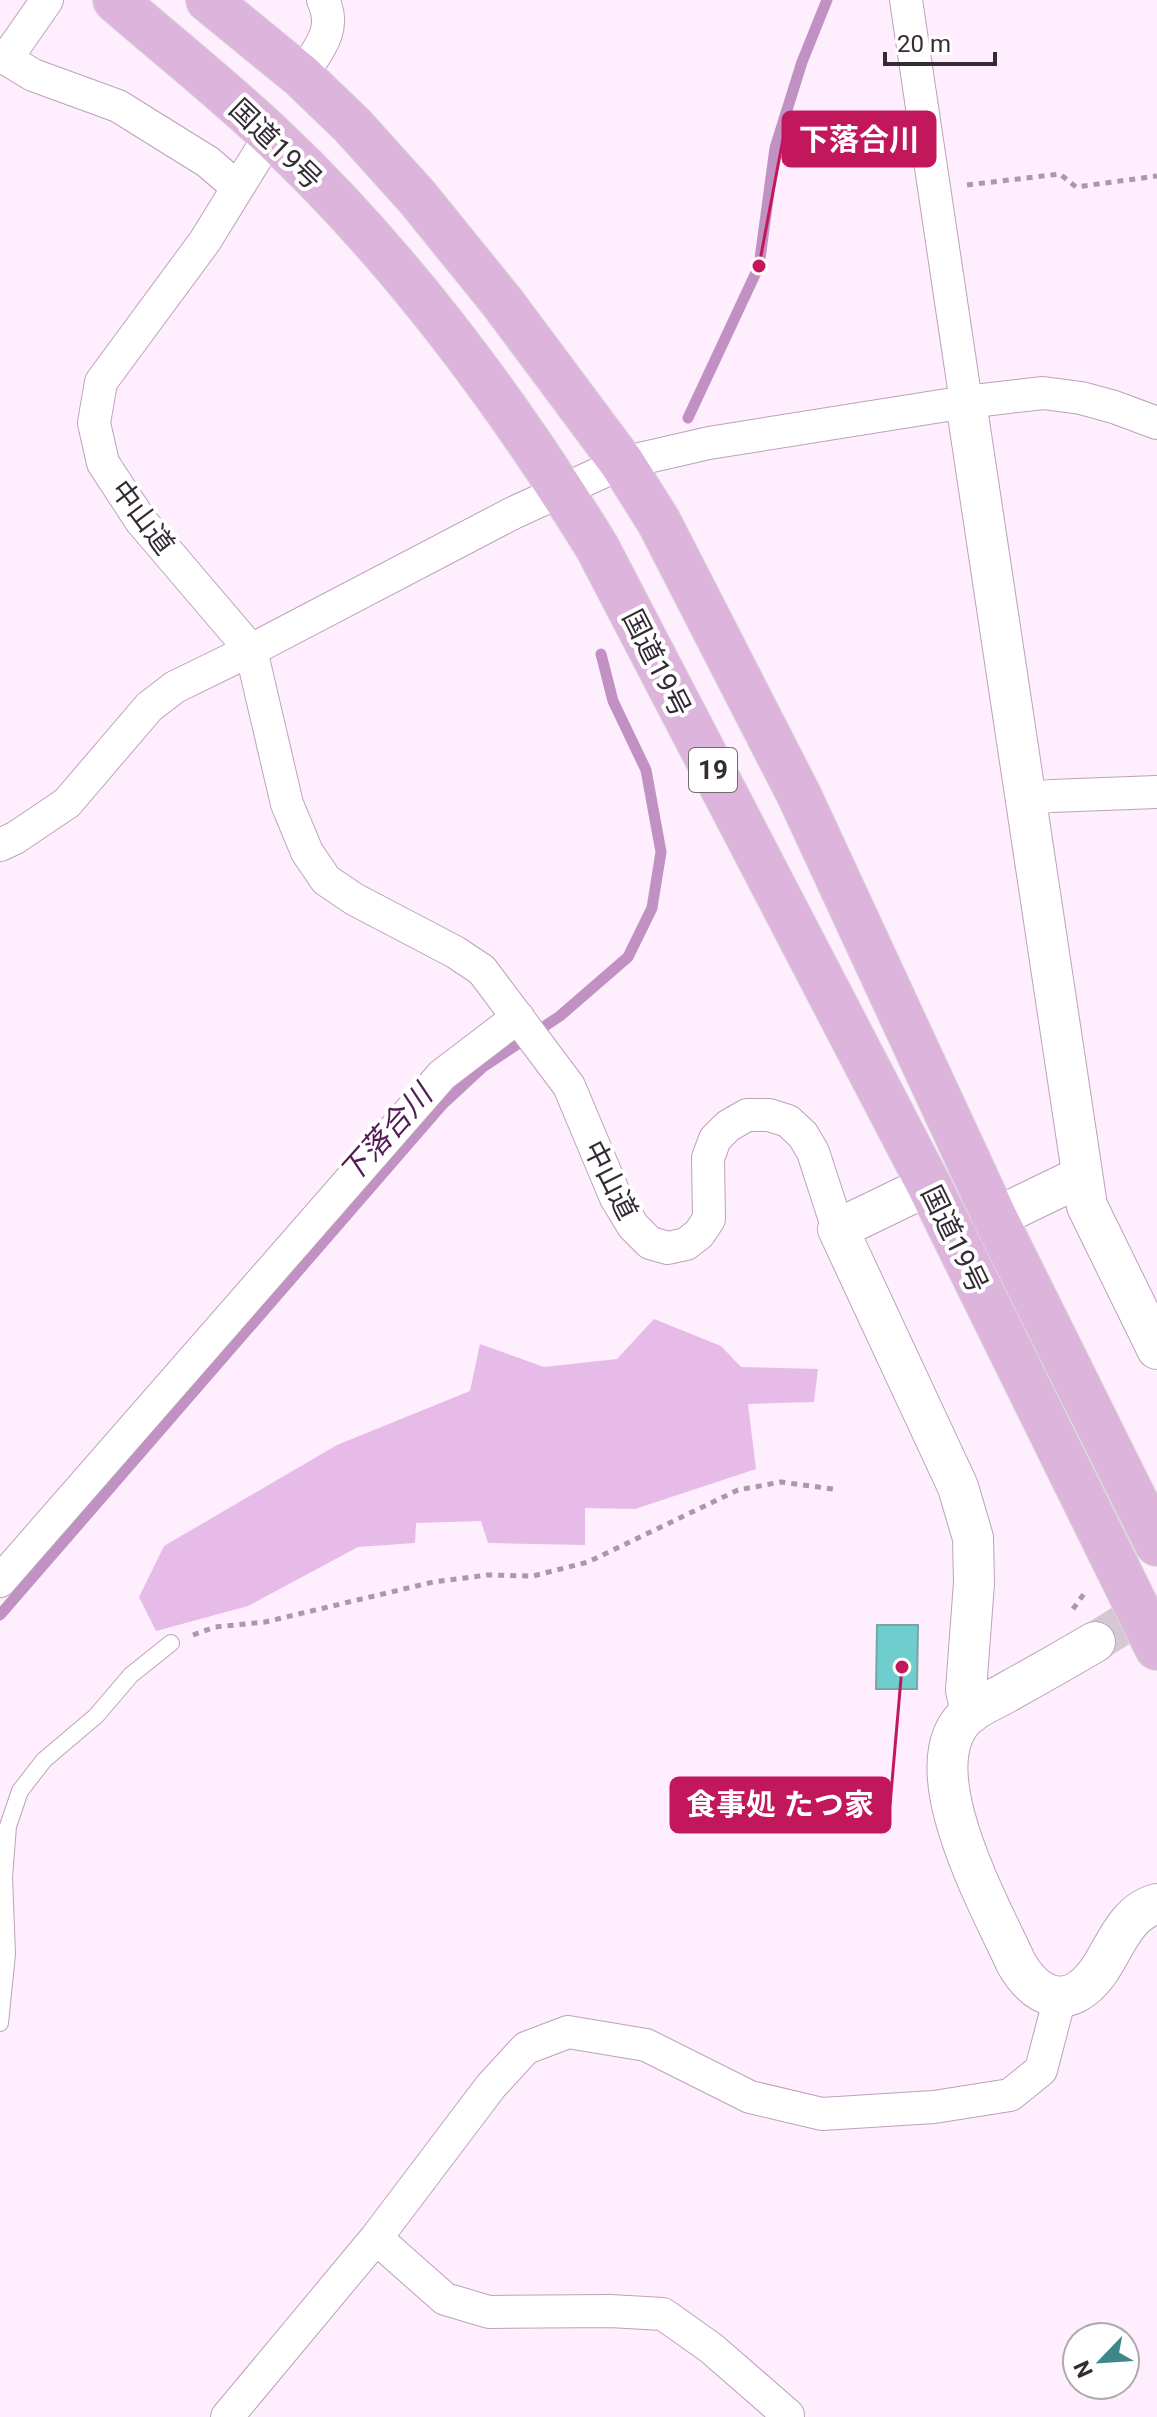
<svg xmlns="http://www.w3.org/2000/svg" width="1157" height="2417" viewBox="0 0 1157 2417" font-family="Roboto,'Noto Sans JP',sans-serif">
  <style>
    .green { fill: #e6bbe7 }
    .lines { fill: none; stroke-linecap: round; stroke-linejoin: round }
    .stream { stroke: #c191c3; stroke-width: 11 }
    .building { fill: #70cdce; stroke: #7ba4a4; stroke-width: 2 }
    .tertiary-tunnel { stroke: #d6c7d6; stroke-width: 40; stroke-dasharray: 40 20; stroke-linecap: butt }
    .service-casing { stroke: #bba3bb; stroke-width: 18 }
    .minor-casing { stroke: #bba3bb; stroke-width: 34 }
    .tertiary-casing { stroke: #bba3bb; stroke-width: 42 }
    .trunk-casing { stroke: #dbd9db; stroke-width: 46 }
    .path { stroke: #a89aa8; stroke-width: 5; stroke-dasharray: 6 6; stroke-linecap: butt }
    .service { stroke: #fff; stroke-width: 16 }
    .minor { stroke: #fff; stroke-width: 32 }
    .tertiary { stroke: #fff; stroke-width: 40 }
    .trunk { stroke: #dcb4dc; stroke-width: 44 }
    .labels { text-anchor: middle; stroke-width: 8; stroke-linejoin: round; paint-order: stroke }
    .shield { fill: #fff; stroke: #726b72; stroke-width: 2 }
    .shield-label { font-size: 26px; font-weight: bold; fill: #352b35 }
    .street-label { font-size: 28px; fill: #352b35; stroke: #fff }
    .water-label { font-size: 30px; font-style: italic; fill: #531a57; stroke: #fff }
    .leader { fill: none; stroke: #c2185b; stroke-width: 3 }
    .callout-dot { fill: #c2185b; stroke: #fff; stroke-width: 3 }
    .callout { fill: #c2185b; stroke: #c2185b; stroke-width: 3 }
    .callout-label { font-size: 30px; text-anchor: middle; font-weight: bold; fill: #fff }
  </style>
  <rect width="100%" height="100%" fill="#feeefe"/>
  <path class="green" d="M654 1319 721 1346 741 1367 818 1369 814 1402 748 1404 756 1469 635 1509 585 1508V1545L488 1543 481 1521 416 1523 415 1543 358 1547 248 1606 156 1631 139 1597 164 1546 337 1445 470 1391 480 1344 544 1367 617 1359Z"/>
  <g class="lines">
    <path class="stream" d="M688 418 759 266 775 148 802 62 827 0
      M0 1615 443 1104 483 1067 560 1016 628 957 652 908 661 852 646 770 613 701 601 654"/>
  </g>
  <path class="building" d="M877 1625H918L917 1689H876Z"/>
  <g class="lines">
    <path class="tertiary-tunnel" d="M1095 1642 1157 1603"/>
    <g class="service-casing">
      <path id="service" d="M0 2023 7 1954 4 1877 8 1826 20 1791 44 1760 96 1716 131 1675 171 1643"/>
    </g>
    <g class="minor-casing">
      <path id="minor" d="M906 0 966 402
        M0 55 33 75 118 106 208 162 237 187
        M6 59 47 0
        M301 76C317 51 338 30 323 0
        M271 134 205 241 101 382 94 423 103 463 141 521 251 650 287 804 307 852 326 880 354 899 455 952 482 970 569 1086 616 1198 633 1226 650 1243 668 1248 686 1244 699 1234 709 1219 708 1158 715 1139 728 1126 747 1115H769L788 1121 803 1135 813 1152 838 1229
        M1027 799 1051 796 1157 792
        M0 845 15 838 67 803 149 707 175 687 251 650 513 513 622 463 709 443 966 402 1043 393 1081 398 1114 407 1157 423
        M0 1581 442 1075 518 1017
        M376 2238 445 2299 489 2312 610 2311 663 2314 711 2348 788 2415 787 2417
        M227 2417 376 2238 491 2086 526 2048 568 2032 646 2045 750 2097 822 2114 934 2107 1010 2095 1041 2070 1060 1997"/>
    </g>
    <g class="tertiary-casing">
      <path id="tertiary" d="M966 402 1087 1206 1157 1349
        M929 1185 838 1229 958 1487 973 1538 974 1583 966 1690 971 1713
        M995 1218 1082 1176
        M1095 1642C1066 1659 1038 1675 1009 1691 997 1698 983 1704 971 1712 907 1760 991 1907 1016 1963 1037 1999 1069 2012 1098 1972 1115 1948 1125 1912 1157 1904"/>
    </g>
    <g class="trunk-casing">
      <path id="trunk" d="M115 0C167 45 221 88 271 135 399 255 505 398 597 547L929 1185 1157 1648
        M208 0 301 76 352 125 417 197 502 302 622 463 659 522 799 795 995 1218 1157 1544"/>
    </g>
    <path class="path" d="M967 185 1060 174 1076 187 1157 176
      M1073 1609 1086 1591
      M193 1635 215 1627 265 1622 433 1582 487 1575 533 1576 588 1562 738 1490 781 1482 833 1489"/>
    <use href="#service" class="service"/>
    <use href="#minor" class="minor"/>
    <use href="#tertiary" class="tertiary"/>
    <use href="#trunk" class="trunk"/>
  </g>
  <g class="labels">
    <rect class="shield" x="689" y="748" width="48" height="44" rx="6"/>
    <g class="shield-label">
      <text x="713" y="779">19</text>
    </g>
    <g class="street-label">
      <text transform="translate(276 144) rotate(44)" y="10">国道19号</text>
      <text transform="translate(143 517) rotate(53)" y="10">中山道</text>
      <text transform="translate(657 663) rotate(63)" y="10">国道19号</text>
      <text transform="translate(611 1180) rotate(63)" y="10">中山道</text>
      <text transform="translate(955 1239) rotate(64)" y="10">国道19号</text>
    </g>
    <g class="water-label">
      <text transform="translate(386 1134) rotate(-48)" y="10">下落合川</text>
    </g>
  </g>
  <path class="leader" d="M759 266L783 139M902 1667L890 1805"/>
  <g class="callout-dot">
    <circle cx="759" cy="266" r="8"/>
    <circle cx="902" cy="1667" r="8"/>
  </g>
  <g class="callout">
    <rect x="783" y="112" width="152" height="54" rx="8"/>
    <rect x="671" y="1778" width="219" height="54" rx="8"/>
  </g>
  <g class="callout-label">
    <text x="859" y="150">下落合川</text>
    <text x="780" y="1815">食事処 たつ家</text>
  </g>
  <g transform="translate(1101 2361) rotate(245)"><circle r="38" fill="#ffffff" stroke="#aeaaae" stroke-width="2"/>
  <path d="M0-6L14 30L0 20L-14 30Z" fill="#3e8687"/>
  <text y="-12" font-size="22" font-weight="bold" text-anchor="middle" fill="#352b35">N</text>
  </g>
  <path d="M885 52v12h110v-12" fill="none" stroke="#352b35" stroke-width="4"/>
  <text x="897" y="52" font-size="24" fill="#352b35" stroke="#ffffff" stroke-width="6" paint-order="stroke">20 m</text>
</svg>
